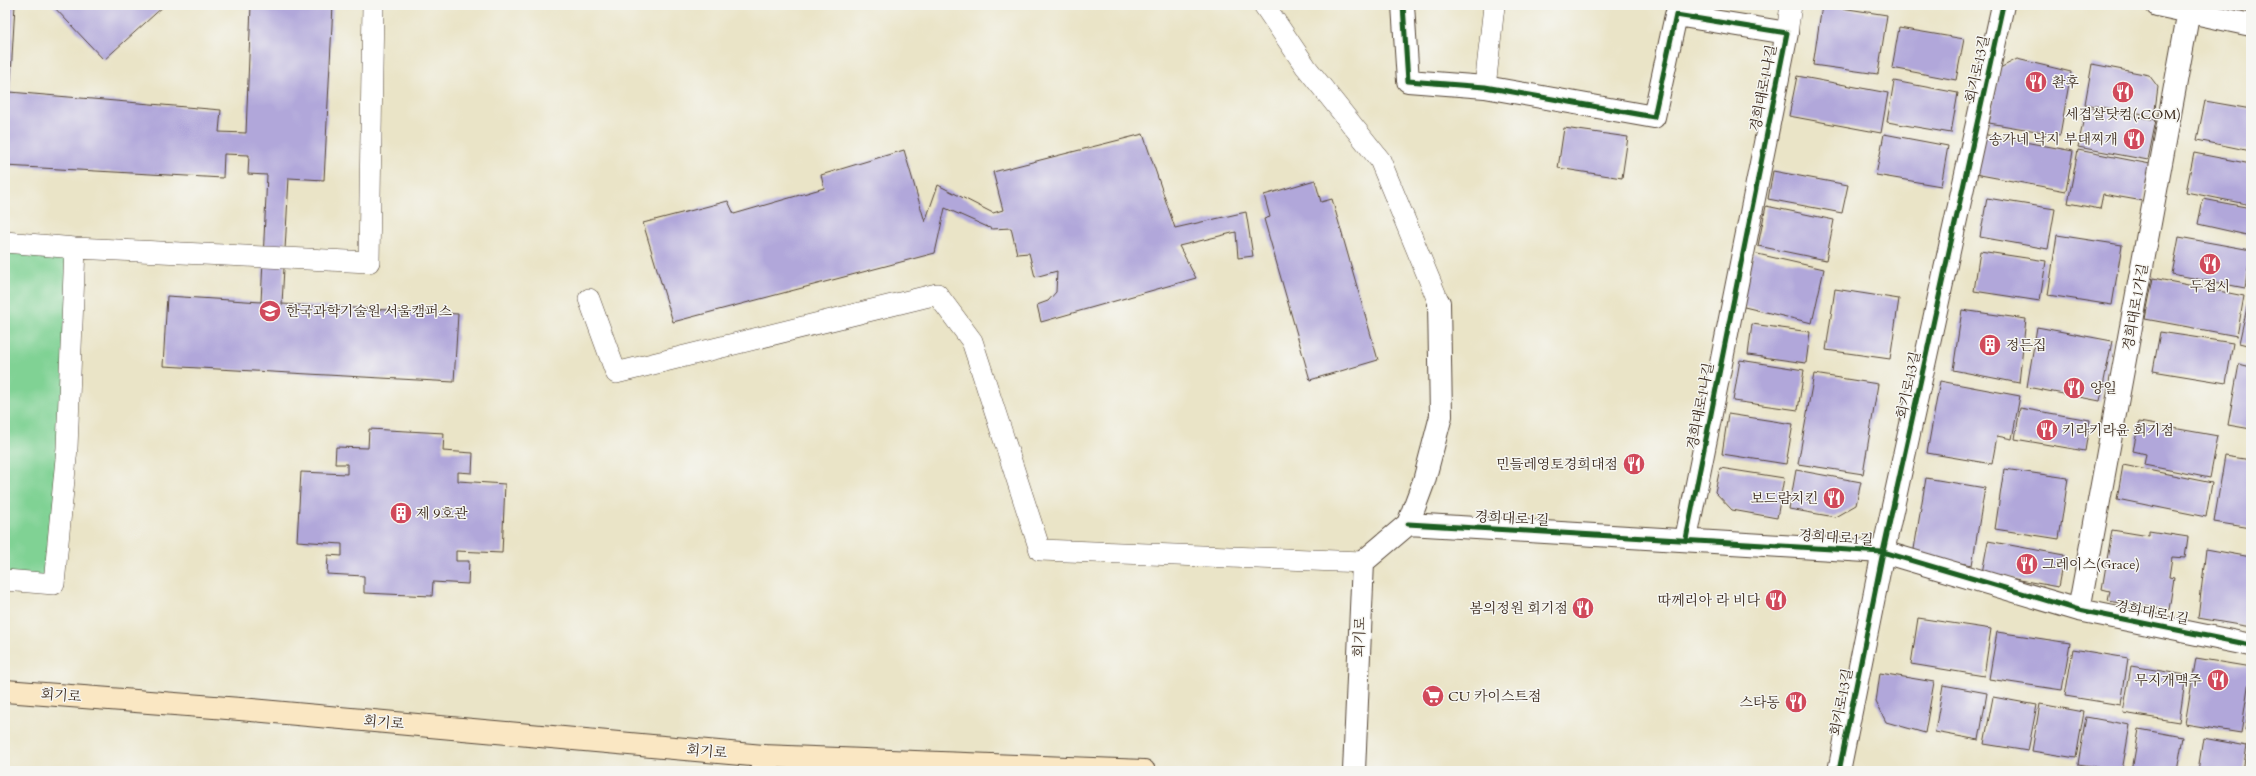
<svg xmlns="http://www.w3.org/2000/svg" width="2256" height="776" viewBox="0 0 2256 776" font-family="Cardo,'Noto Serif KR',serif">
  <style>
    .green { fill: #80d294; stroke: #5e7e59 }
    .building { fill: #b1a7da }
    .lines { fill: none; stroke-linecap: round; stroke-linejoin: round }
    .lane-casing { stroke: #554637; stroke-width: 22 }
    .street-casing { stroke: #554637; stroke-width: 24 }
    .secondary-casing { stroke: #554637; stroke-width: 24 }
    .lane { stroke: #fff; stroke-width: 21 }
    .street { stroke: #fff; stroke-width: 22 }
    .secondary { stroke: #fae7c3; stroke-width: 22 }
    .cycleway-casing { stroke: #f6f6f2; stroke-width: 8 }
    .cycleway { stroke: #1b5e20; stroke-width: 5 }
    .labels { text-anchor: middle; stroke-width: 3; stroke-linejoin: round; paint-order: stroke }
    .street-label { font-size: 14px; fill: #3b2a1e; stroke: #f6f6f2 }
    .poi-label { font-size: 14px; fill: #3b2a1e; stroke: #f6f6f2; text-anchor: start }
  </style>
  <rect width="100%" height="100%" fill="#f6f6f2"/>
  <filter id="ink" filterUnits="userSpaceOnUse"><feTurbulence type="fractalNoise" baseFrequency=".025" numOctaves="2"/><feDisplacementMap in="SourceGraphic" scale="8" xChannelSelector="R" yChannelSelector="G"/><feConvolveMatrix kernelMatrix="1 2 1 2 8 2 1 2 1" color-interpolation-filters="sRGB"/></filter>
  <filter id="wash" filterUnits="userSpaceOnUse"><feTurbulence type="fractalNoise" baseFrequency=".012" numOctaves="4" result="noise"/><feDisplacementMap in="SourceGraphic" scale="16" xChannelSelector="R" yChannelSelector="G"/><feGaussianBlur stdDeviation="0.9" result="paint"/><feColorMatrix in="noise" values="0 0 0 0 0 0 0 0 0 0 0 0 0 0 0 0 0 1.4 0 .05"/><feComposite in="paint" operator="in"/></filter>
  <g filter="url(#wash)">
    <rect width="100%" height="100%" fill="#eae4c7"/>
    <path class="green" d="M5 242 75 248 54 584 5 580Z"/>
    <g id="blocks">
      <path class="building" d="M5 5H15L10 92 221 110 219 132 246 133 251 5H333L324 180 289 178 282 304 458 314 454 382 163 366 167 296 261 302 267 175 248 174 249 155 224 154 223 178 5 166Z
        M52 5H165L104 60Z
        M1822 5 1887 15 1878 74 1813 65Z
        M1899 28 1964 39 1956 80 1892 68Z
        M2017 59 2071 72 2060 135 1989 123 2000 68Z
        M2092 64 2149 75 2158 87 2154 117 2085 104Z
        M1797 76 1888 93 1881 133 1789 116Z
        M1894 81 1958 93 1951 133 1887 122Z
        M2205 101 2251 109V151L2197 140Z
        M2086 107 2156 120 2148 160 2078 147Z
        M1564 128 1628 137 1622 178 1558 168Z
        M1143 134 1175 228 1246 212 1253 256 1238 258 1236 232 1179 246 1196 278 1041 322 1037 305 1048 301 1056 292 1057 271 1035 277 1029 253 1017 254 1011 228 992 229 945 208 935 253 673 322 643 223 728 201 734 214 824 188 821 175 904 150 925 222 938 185 993 213 1003 210 993 172Z
        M1884 134 1948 146 1941 186 1876 175Z
        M1982 134 2073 151 2066 191 1975 174Z
        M2078 150 2150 164 2143 201 2103 194 2100 209 2068 203Z
        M2194 153 2251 164V205L2186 192Z
        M1773 171 1848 185 1842 213 1768 199Z
        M1315 180 1321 202 1332 199 1378 360 1310 380 1264 219 1270 217 1264 195Z
        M1987 198 2055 209 2048 249 1980 237Z
        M2203 199 2251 208V236L2198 224Z
        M1766 206 1834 220 1826 260 1758 246Z
        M2057 235 2122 245 2112 305 2048 295Z
        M2179 237 2251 250 2245 288 2172 274Z
        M1980 251 2046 261 2040 301 1974 291Z
        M1753 253 1824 269 1812 323 1740 306Z
        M2153 278 2244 296 2237 336 2145 319Z
        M1835 289 1899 299 1890 359 1826 350Z
        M2248 303 2251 304V346L2239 343Z
        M1962 310 2026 319 2019 383 1953 370Z
        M1752 324 1810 332 1806 363 1748 355Z
        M2037 327 2112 341 2100 401 2027 387Z
        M2160 332 2233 343 2226 383 2153 371Z
        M1740 360 1804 370 1798 410 1733 401Z
        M2239 364 2251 367V429L2228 425Z
        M1814 374 1878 384 1863 474 1798 464Z
        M1940 381 2020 396 2012 439 1997 436 1992 464 1927 453Z
        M2020 408 2090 420 2085 451 2015 439Z
        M1728 414 1793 424 1786 464 1722 454Z
        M2139 422 2218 436 2210 478 2144 465 2146 454 2133 451Z
        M369 429 444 433 443 451 473 453 472 473 458 472V481L505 484 502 553 456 551V561H469L468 584 433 582 432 596 364 593V576L327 574 328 555 342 556V544L297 541 301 472 347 474V464H335L336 447 368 448Z
        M2225 456 2251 460V528L2214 522Z
        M2123 465 2212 483 2206 517 2117 499Z
        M1720 468 1784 478 1777 518 1732 510 1715 492Z
        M2004 469 2068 478 2059 539 1995 529Z
        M1796 470 1861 482 1856 505 1835 517 1789 509Z
        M1926 478 1985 488 1972 565 1913 555Z
        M2112 530 2149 536V531L2188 537 2185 558 2172 557 2169 577 2174 578 2169 610 2108 601 2110 591 2102 589Z
        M1988 541 2064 555 2058 587 1982 573Z
        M2206 549 2251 557V627L2198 618Z
        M1918 618 1991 629 1984 676 1911 664Z
        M1997 632 2070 643 2062 690 1989 679Z
        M2073 649 2128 658 2121 705 2065 696Z
        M2196 658 2251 667 2241 733 2185 724Z
        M2131 666 2186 675 2179 722 2123 713Z
        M1880 673 1934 682 1925 733 1886 722 1876 702Z
        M1943 685 1987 693 1979 740 1935 732Z
        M1993 697 2037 705 2028 751 1984 744Z
        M2250 701H2251V731L2245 730Z
        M2040 704 2084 712 2076 758 2032 751Z
        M2086 717 2130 725 2122 771 2078 764Z
        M2139 729 2183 737 2177 771H2132Z
        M2203 738 2247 746 2243 771H2198Z"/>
    </g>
  </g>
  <g filter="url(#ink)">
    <use href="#blocks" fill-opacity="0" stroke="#554637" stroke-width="1"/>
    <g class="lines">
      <g class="lane-casing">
        <path id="lane" d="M1264 5 1306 67 1380 160 1439 303
          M1787 33 1791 5
          M1485 87 1494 6
          M5 242 75 248 67 448 54 584 5 580
          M75 248 369 262 373 5
          M589 299 616 373 937 294 972 341 1040 550 1363 562"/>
      </g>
      <g class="street-casing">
        <path id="street" d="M1403 5 1408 81 1485 87 1654 117 1676 15 1787 33 1686 539
          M2157 5 2251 25
          M1408 524 1883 552 2079 610 2251 645
          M2079 610 2190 5
          M762 771 763 756
          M1354 771 1363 562 1408 524 1424 481 1441 416 1439 303
          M1839 771 1883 552 2003 5"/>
      </g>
      <g class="secondary-casing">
        <path id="secondary" d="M5 691 240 709 763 756 1144 771"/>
      </g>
      <use href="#lane" class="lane"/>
      <use href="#street" class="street"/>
      <use href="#secondary" class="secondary"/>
      <g class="cycleway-casing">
        <path id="cycleway" d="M1403 5 1408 81 1485 87 1654 117 1676 15 1787 33 1686 539
          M1408 524 1883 552 2079 610 2251 645
          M1839 771 1883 552 2003 5"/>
      </g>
      <use href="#cycleway" class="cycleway"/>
    </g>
  </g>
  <defs>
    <g id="restaurant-disc" transform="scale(1.15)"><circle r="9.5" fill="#d1495b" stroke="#f6f6f2"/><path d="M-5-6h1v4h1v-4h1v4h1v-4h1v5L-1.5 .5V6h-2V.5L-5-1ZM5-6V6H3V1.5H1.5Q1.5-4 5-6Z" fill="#fff"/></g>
    <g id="university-disc" transform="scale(1.15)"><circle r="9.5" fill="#d1495b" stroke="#f6f6f2"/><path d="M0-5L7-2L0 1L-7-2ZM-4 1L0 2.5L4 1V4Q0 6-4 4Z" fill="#fff"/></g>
    <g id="building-disc" transform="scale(1.15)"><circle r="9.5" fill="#d1495b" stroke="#f6f6f2"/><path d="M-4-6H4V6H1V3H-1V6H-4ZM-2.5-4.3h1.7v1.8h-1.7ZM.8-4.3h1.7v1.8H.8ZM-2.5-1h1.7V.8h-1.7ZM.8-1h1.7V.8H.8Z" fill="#fff"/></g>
    <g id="supermarket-disc" transform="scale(1.15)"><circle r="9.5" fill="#d1495b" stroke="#f6f6f2"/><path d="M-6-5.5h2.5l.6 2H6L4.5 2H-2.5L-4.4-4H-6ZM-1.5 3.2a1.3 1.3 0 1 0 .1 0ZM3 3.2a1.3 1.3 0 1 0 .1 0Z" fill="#fff"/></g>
  </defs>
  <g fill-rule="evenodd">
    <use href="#restaurant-disc" x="2036" y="82"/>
    <use href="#restaurant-disc" x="2123" y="92"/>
    <use href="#restaurant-disc" x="2134" y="139"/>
    <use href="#restaurant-disc" x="2210" y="264"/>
    <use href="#university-disc" x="270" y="311"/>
    <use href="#building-disc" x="1990" y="345"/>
    <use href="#restaurant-disc" x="2074" y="388"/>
    <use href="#restaurant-disc" x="2047" y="430"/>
    <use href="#restaurant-disc" x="1634" y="464"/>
    <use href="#restaurant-disc" x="1834" y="498"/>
    <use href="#building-disc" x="401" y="513"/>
    <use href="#restaurant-disc" x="2027" y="564"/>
    <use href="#restaurant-disc" x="1776" y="600"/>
    <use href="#restaurant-disc" x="1583" y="608"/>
    <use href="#restaurant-disc" x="2218" y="680"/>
    <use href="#supermarket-disc" x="1433" y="696"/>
    <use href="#restaurant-disc" x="1796" y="702"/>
  </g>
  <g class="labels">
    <g class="street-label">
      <text transform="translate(1977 69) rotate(-78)" y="5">회기로13길</text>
      <text transform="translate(1763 88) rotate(-79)" y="5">경희대로1나길</text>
      <text transform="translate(2135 307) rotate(-80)" y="5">경희대로1가길</text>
      <text transform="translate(1908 385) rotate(-78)" y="5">회기로13길</text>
      <text transform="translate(1700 406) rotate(-79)" y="5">경희대로1나길</text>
      <text transform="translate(1512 518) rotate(3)" y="5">경희대로1길</text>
      <text transform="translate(1836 537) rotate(4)" y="5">경희대로1길</text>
      <text transform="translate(2152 612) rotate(11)" y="5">경희대로1길</text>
      <text transform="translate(1359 637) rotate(-88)" y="5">회기로</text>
      <text transform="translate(61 695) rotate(4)" y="5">회기로</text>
      <text transform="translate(1841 702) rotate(-79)" y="5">회기로13길</text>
      <text transform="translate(384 722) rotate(5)" y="5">회기로</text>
      <text transform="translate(707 751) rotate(5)" y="5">회기로</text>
    </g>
    <g class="poi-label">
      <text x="2052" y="87">촨후</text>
      <text x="2123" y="119" text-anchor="middle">세겹살닷컴(.COM)</text>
      <text x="2118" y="144" text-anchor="end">송가네 낙지 부대찌개</text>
      <text x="2210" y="291" text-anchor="middle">두접시</text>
      <text x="286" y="316">한국과학기술원 서울캠퍼스</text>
      <text x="2006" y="350">정든집</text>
      <text x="2090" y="393">양일</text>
      <text x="2062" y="435">키라키라윤 회기점</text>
      <text x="1618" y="469" text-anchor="end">민들레영토경희대점</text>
      <text x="1818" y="503" text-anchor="end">보드람치킨</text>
      <text x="416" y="518">제 9호관</text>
      <text x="2042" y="569">그레이스(Grace)</text>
      <text x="1760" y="605" text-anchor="end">따께리아 라 비다</text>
      <text x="1568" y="613" text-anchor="end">봄의정원 회기점</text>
      <text x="2202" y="685" text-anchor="end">무지개맥주</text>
      <text x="1448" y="701">CU 카이스트점</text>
      <text x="1780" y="707" text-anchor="end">스타동</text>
    </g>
  </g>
  <rect width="2256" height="776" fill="none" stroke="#f6f6f2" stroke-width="20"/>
</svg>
